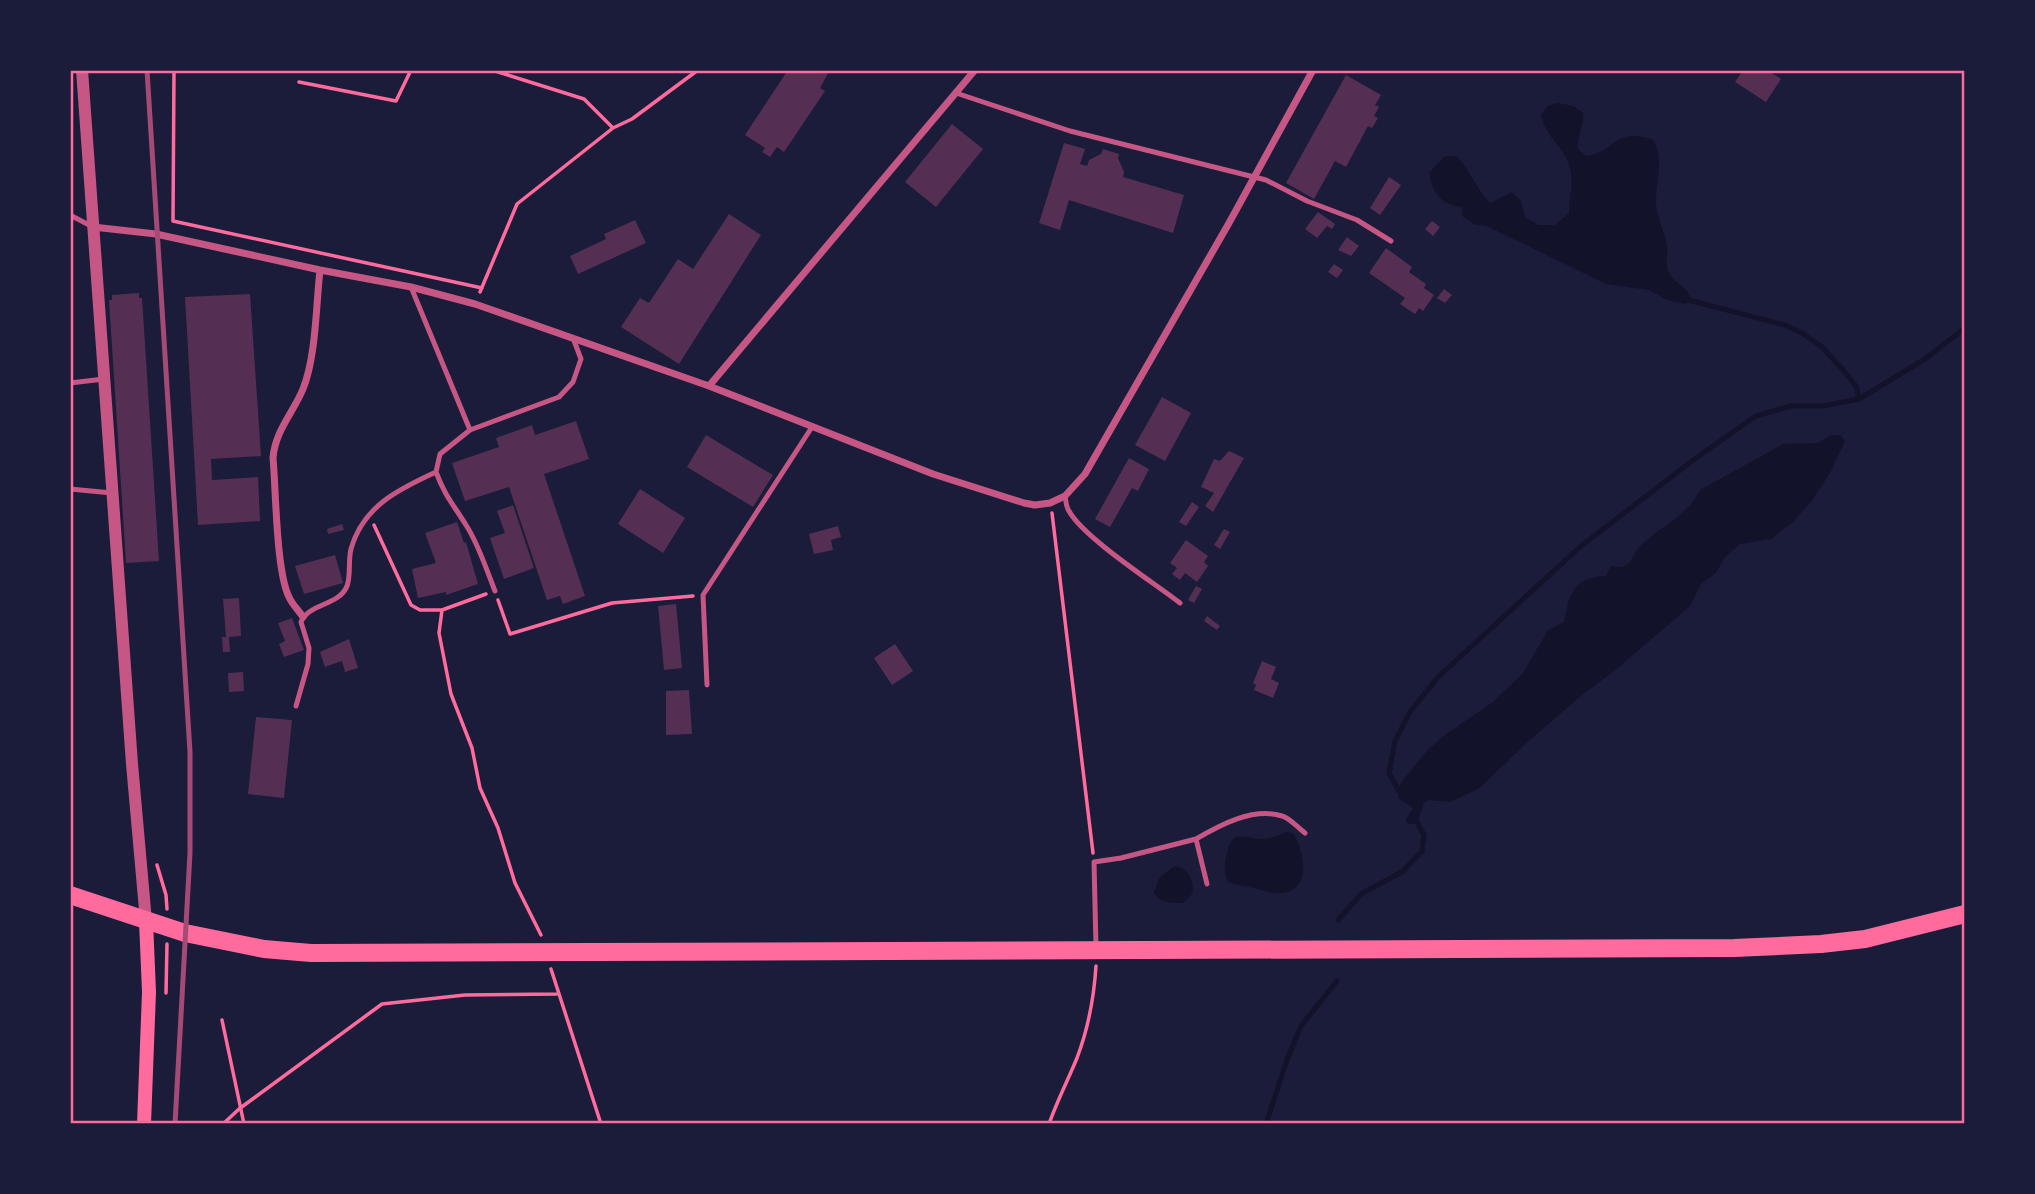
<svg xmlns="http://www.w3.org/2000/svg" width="2035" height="1194" viewBox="0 0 2035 1194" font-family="Commissioner,sans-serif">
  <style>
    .water { fill: #12122b }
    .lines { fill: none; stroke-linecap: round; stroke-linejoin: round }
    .stream { stroke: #12122b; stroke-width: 5 }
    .building { fill: #542f53 }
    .path { stroke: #ff6b9d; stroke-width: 3.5 }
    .service { stroke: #c65784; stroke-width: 5 }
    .minor { stroke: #c65784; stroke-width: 7 }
    .tertiary { stroke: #c65784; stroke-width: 12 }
    .secondary { stroke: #ff6b9d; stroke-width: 14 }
    .primary { stroke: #ff6b9d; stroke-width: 18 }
    .rail { stroke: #a44b75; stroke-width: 5 }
    .neatline { fill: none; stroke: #ff6b9d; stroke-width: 2.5 }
  </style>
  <rect width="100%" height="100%" fill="#1b1b3a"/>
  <path class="water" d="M1558 103 1573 106 1583 113C1584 127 1577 136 1578 149L1586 156C1616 153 1613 126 1653 140 1665 161 1655 182 1656 204 1657 219 1665 232 1667 246 1668 256 1664 265 1669 273 1677 287 1686 283 1692 301L1685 304 1667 300 1649 290 1606 284 1487 226 1474 224 1463 217 1462 207C1440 204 1433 193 1429 173L1445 156H1457C1470 171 1476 188 1490 203L1512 192 1521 201 1525 217 1538 225H1555L1569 213C1569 198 1574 183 1570 168 1565 147 1545 137 1541 115L1548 106Z
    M1831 435H1840L1845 441 1830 473 1811 502 1793 522 1771 539 1740 544 1725 557 1716 573 1701 584 1690 606 1613 672 1582 695 1524 745 1480 788 1450 802 1429 800 1424 803 1417 824H1408L1406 819 1413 808 1398 798V790L1404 779 1425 753 1442 737 1493 702 1523 673 1548 630 1564 622C1570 593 1572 578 1606 576L1611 566C1615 566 1619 568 1622 567 1633 564 1633 553 1640 546 1660 527 1689 515 1700 490L1783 444 1818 443Z
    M1286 832 1293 833C1304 850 1313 890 1282 893 1271 894 1260 889 1249 887 1241 885 1234 885 1227 881 1224 870 1224 863 1227 853 1232 827 1246 839 1263 839 1270 839 1279 835 1286 832Z
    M1174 866C1188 867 1195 881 1192 894L1183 903C1171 903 1159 903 1154 892L1159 878Z"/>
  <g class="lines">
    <path class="stream" d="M1692 301 1785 325 1802 333 1822 347 1843 370 1856 386 1859 399
      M1402 793 1398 790 1389 773 1395 741 1410 712 1438 677 1581 546 1700 455 1756 416 1791 406H1823L1859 399 1925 359 1965 328
      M1338 920 1361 894 1402 872 1422 851 1424 835 1414 817
      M1266 1124 1287 1060 1301 1026 1337 981"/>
  </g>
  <path class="building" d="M788 70H830L820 88 825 91 784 152 777 147 770 157 762 152 765 148 745 135Z
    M1743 70H1767L1781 79 1766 102 1735 82Z
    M1346 75 1381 95 1375 105 1379 107 1374 116 1378 118 1372 128 1368 126 1346 167 1335 161 1314 199 1286 183Z
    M952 124 983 149 936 207 905 182Z
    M1064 143 1085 149 1080 164 1087 166 1089 160 1101 154 1103 149 1119 154 1118 158 1124 172 1123 177 1184 195 1173 233 1069 200 1060 230 1039 223Z
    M1389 177 1401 185 1380 215 1370 208Z
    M1318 212 1335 224 1332 229 1327 226 1317 238 1305 229Z
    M729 214 761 235 679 364 621 327 640 298 649 303 678 259 693 269Z
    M635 220 646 243 578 274 570 256 606 239 604 234Z
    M1432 221 1440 227 1433 236 1425 229Z
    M1347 237 1359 246 1351 256 1338 250Z
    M1386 248 1412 267 1409 272 1426 284 1424 288 1434 295 1423 311 1419 308 1415 314 1400 304 1405 298 1369 273Z
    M1334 264 1343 270 1337 278 1328 272Z
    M1444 289 1452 295 1445 303 1437 298Z
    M139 293V298H142L159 561 126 563 109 300H112V295Z
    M250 294 261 456 211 459 212 480 258 477 260 521 198 525 185 297Z
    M1162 397 1191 413 1165 461 1135 445Z
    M576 421 589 459 544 474 585 596 563 604 560 596 547 600 509 487 465 501 452 463 499 447 496 438 532 425 535 435Z
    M706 435 773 475 753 507 687 467Z
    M1229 451 1244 458 1213 512 1205 506 1214 493 1201 487 1214 459 1220 461Z
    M1129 458 1149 469 1138 491 1132 488 1110 527 1095 519Z
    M640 489 685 518 663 553 618 524Z
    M1192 502 1199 507 1186 526 1179 522Z
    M513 505 534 568 504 579 490 538 505 533 497 511Z
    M457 522 464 543 466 542 478 584 446 595V592L418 598 412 569 436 563 425 533Z
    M342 524 344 530 328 534 327 529Z
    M838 526 841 537 831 540 833 550 814 554 809 534Z
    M1224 529 1230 532 1220 549 1214 545Z
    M1186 540 1208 556 1204 562 1208 566 1197 582 1185 573 1180 580 1172 574 1177 568 1170 563Z
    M335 555 343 583 304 594 295 566Z
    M1196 586 1202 589 1194 603 1188 600Z
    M239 598 241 636 229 637 230 652H223L222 637H226L223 599Z
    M676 604 682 668 664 670 658 606Z
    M1207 616 1220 626 1217 630 1204 621Z
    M292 618 304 650 284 657 279 644 285 641 278 623Z
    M349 639 358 668 345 672 342 661 325 667 320 652Z
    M895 644 913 671 892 685 874 658Z
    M1262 661 1276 667 1271 679 1279 683 1273 698 1254 690 1256 685 1253 683Z
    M243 672 244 691 229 692 228 673Z
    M689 690 692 734 666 735V691Z
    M256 717 292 720 284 798 248 794Z"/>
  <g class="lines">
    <path class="path" d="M492 70 584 99 613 128
      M299 82 396 101 411 70
      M173 221 482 288
      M173 221 174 70
      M480 292 517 204 613 128 632 119 698 70
      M1052 513 1093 853
      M374 525 411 605 420 610H442
      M486 594 442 610 439 633 451 694 472 748 480 788 498 828 515 883 541 935
      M498 600 510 634 612 603 693 596
      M157 865 166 895 167 909
      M551 969 601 1124
      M166 993 167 944
      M222 1020 244 1124
      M223 1124 239 1109 382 1004 465 995 557 994
      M1049 1124C1057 1101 1068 1080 1077 1058 1088 1029 1094 997 1096 966"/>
    <path class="service" d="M956 93 1070 131 1266 180 1307 201 1357 220 1391 241
      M70 215 91 226
      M70 383 104 379
      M470 430 559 397 573 382 581 359 573 338
      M436 472C445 496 453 504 466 525 479 545 486 569 495 591
      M70 489 112 493
      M1065 496C1066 501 1066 507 1069 511 1084 538 1153 582 1180 603
      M707 685 703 595 812 427
      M296 706 308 664 309 648 301 622C309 603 339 606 347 586 351 576 348 560 351 549 363 506 399 489 436 472L440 454 470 430 411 287
      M1196 839C1220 825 1253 807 1282 816 1290 818 1298 828 1305 833
      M1096 947 1094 862 1121 858 1196 839 1207 884"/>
    <path class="minor" d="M93 227 156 234 320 270 411 287 475 304 709 386 933 474 1024 503 1035 505 1050 503 1065 496 1085 474 1229 223 1313 70
      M709 386 975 70
      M303 617C299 611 293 605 290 599 276 575 276 490 273 458 275 431 293 413 303 389 316 357 316 305 320 270"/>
    <path class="tertiary" d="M82 70 132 764 146 921"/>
    <path class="secondary" d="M144 1124 149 992 146 921"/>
    <path class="primary" d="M70 895 185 933 264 949 311 953 1734 948 1821 944 1865 939 1965 914"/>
    <path class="rail" d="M147 70 190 752V853L175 1124"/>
  </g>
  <rect width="2035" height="1194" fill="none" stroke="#1b1b3a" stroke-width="144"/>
  <rect x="72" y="72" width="1891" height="1050" class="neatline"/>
</svg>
